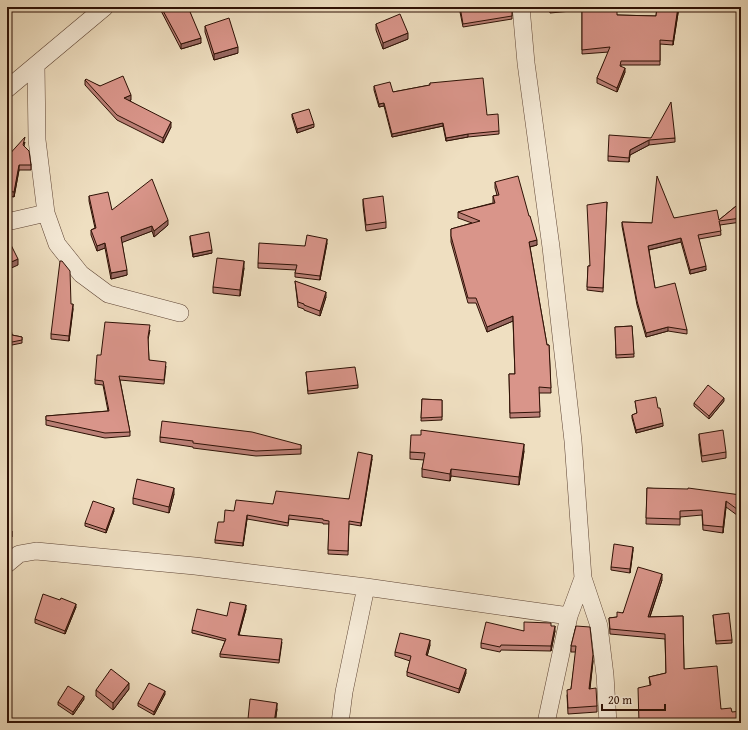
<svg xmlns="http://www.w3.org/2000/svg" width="748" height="730" viewBox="0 0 748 730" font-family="'Gentium Book Plus',serif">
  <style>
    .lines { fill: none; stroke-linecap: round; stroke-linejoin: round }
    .street-casing { stroke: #5e4434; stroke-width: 18 }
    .street { stroke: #f5ead7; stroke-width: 17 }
    .wall { fill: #bb8077; stroke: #2e1105 }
    .shaded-wall { fill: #986861; stroke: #2e1105 }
    .building { fill: #d9958a; stroke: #2e1105 }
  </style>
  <rect width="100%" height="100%" fill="#efdfc1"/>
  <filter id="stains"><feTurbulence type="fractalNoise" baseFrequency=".005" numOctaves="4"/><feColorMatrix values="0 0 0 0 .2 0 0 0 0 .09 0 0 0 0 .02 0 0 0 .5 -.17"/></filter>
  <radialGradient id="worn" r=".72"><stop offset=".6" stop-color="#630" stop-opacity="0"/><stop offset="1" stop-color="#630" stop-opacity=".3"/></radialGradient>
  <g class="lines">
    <g class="street-casing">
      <path id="street" d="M521 7 526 63 551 247 573 441 583 578 599 626 605 675 608 723
        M36 65 37 140 46 213 57 244 81 274 108 294 180 313
        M7 89 105 7
        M7 222 46 213
        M7 564 19 554 36 551 195 566 366 587 569 616
        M340 723 344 692 366 587
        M546 723 569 616 583 578"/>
    </g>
    <use href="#street" class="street"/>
  </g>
  <path class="wall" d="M159 7H188L201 43 181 49Z
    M459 7H484L512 11V19L463 27Z
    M549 7H582V9L617 15 656 16 657 7H679L673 45 660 44V65H621V67L625 72 617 92 597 83V78L609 52 582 54V10L550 13Z
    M376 24 408 39 383 49 376 30Z
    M205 26 238 53 214 60 205 32Z
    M85 80 100 86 131 100 130 101 171 127 163 143 117 120 85 85Z
    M430 83 487 115 499 131V134L468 137 446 141 443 126 392 137 384 106 379 107 374 90V86L393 92 430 85Z
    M292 114 314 127 297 133 292 117Z
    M651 138H675V142L649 145 630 155 629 162 608 161V156Z
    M25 142 24 146 31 165V170H19L14 197 7 196V157Z
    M495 182 529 216 537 245 530 247 547 345H549L551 393H539L540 417 510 418 509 374H515L513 321 487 332 476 303H468L451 242V229L472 223 458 218V212L493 203V196L497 195 495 188Z
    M89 196 112 210 168 225 154 237 152 231 122 242 127 275 111 279 105 248 97 251 91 235V230L95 228 89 201Z
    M363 199 386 222V228L366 231 363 205Z
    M607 202 603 292 587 290 588 266H590Z
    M741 202V222L720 225 721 235 699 239 706 270 690 274 681 242 649 250 655 288 687 330V334L668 331 646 337 637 305 622 226V222L652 223 674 218 719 220Z
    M190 236 212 253 193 257 190 239Z
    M327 243 320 280 295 277V273L296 270 258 268V263L305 246Z
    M244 268 240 296 213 293V287Z
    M295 281 326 297 320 316 304 310V309L298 307Z
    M71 304 73 309 69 341 51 339V334Z
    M7 321 12 335 22 337V343L7 346Z
    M632 326 634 357 616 358 615 327Z
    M150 330 148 340 149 360 166 366 164 384 120 380 130 432V436L105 438 46 425V416L108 411 103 385 95 384V380L101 355Z
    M306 372 358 385V388L308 394Z
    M422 399 442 400V420L421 421Z
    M635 401 658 408 663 426 636 433 632 418V415L637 413Z
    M724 401 709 419 694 406V403Z
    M699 434 726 452V458L702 462 699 440Z
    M160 437 301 445V454L256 456 193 448V447L160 442Z
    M524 451 519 485 451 476 450 481 422 477V469L424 460 410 459V452Z
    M372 459 361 526 349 524 348 555 328 554 329 524H323V523L289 519 288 526 247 519 243 546 215 543V540L224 522 234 511 273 504 349 499Z
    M647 488 741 495V518L726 507 723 533 703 530 702 515 680 517V525L646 524Z
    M174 494 169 513 133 504V498Z
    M114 511 106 533 85 526V523Z
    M633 550 630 573 611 570V567Z
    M662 580 650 617 683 616 684 669 721 709 732 712 741 723 650 685 649 677 666 673 665 639 610 634 609 618 617 617Z
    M76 607 65 634 35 623V619Z
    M246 609 239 635 282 642 279 663 220 657V654L225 641 192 633V630Z
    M713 615 732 640V643L716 644Z
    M551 626 555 631 551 651 501 650 500 652 481 648V643L524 631Z
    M576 626 593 661 590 689 597 706V712L568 714 567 695 571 689 576 652H571V646Z
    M430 645 427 656 466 673 459 693 407 676V672L410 661 395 656V652Z
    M129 689 113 710 96 696V690Z
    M165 694 154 715 138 706V703Z
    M84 699 73 715 58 705V702Z
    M277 709 275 723H248V719Z"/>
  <path class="shaded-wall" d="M678 7H679L673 45V41Z
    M408 33V39L383 49V43Z
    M201 38V43L181 49V44Z
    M238 47V53L214 60V54Z
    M625 68V72L617 92V88Z
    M131 95V100L124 103V98Z
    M384 103V106L379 107V104Z
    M171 122V127L163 143V138Z
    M443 123V126L392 137V134Z
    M314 124V127L297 133V129Z
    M468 134V137L446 141V138Z
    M649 140V145L630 155 629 162 630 150Z
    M19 165V170L14 197V192Z
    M168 220V225L154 237V231Z
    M152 226V231L121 243V237Z
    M681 238V242L648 250V246Z
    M327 239V243L320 280V276Z
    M537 240V245L529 247V242Z
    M105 243V248L97 251V246Z
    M212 250V253L193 257V254Z
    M18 259V265L7 270V264Z
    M244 261V268L240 296V290Z
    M706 266V270L690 274V270Z
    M127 270V275L111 279V273Z
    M326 292V297L320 316V311Z
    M73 304V309L69 341V336Z
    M513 316V321L487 332V327Z
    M668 327V331L646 337V333Z
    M724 398V401L709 419V416Z
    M663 423V426L636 433V430Z
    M524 444V451L519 485V477Z
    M372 455V459L361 526V523Z
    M451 469V476L450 481V474Z
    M174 488V494L169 513V507Z
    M726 501V507L723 533V527Z
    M114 508V511L106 533V530Z
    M247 515V519L243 546V543Z
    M12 531V537L7 542V536Z
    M633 547V550L630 573V569Z
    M662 574V580L648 622V617Z
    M76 604V607L65 634V631Z
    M246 605V609L238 638V635Z
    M555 626V631L551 651V646Z
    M430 640V645L426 660V655Z
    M593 655V661L589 694V689Z
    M466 669V673L459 693V689Z
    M129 683V689L113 710V703Z
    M165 691V694L154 715V712Z
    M84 696V699L73 715V712Z
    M277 703V709L275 723H274Z"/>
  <path class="building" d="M161 7H188L201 38 181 44Z
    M460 7H484L512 11V16L463 24Z
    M550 7H567L550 9Z
    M657 7H678L673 41 660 40V61H621L620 66 625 68 617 88 597 78 610 47 582 50V9H617V15L656 16Z
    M400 14 408 33 383 43 376 24Z
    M229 18 238 47 214 54 205 26Z
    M739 45H741V61H739Z
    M123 76 131 95 124 98 171 122 163 138 117 115 85 80 86 79 100 86Z
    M483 78 487 115 498 114 499 131 468 134 446 138 443 123 392 134 384 103 379 104 374 86 390 82 393 92 430 85V83Z
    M671 102 675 138 649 140 630 150 629 158 608 156 609 135 651 138Z
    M309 109 314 124 297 129 292 114Z
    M25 137 23 145 29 151 31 165H19L14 192 7 191V157Z
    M518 176 529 216H530L537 240 529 242 547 345H549L551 388 539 387 540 412 510 413 509 374H515L513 316 487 327 476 298H468L451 236V229L480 221 458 212 495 203 493 196 499 195 495 182Z
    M657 176 674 218 717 210 719 220 741 202V218L719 221 721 231 698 235 706 266 690 270 681 238 648 246 655 288 675 283 687 330 668 327 646 333 637 301 622 222 652 223Z
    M152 179 168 220 154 231 152 226 121 237 127 270 111 273 105 243 97 246 91 230 96 228 89 196 108 192 112 210Z
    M383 196 386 222 366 225 363 199Z
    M607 202 603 288 587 287 588 266H590L587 205Z
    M209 232 212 250 193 254 190 236Z
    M307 235 327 239 320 276 295 273 297 265 258 263 259 243 305 246Z
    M7 237 18 259 7 264Z
    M217 258 244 261 240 290 213 287Z
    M60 261H62L70 271 71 304H73L69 336 51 334Z
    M295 281 326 292 320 311 304 305V304L298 302Z
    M7 321H10L12 335 22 337V340L7 343Z
    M105 322 150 325 148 337 149 360 166 362 164 380 119 376 130 432 105 433 46 420V416L109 411 103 381 95 380 97 355H101Z
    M632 326 634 354 616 355 615 327Z
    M355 367 358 385 308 391 306 372Z
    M708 385 724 398 709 416 694 403Z
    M656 397 658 408H660L663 423 636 430 632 415 637 413 635 401Z
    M422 399 442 400V417L421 418Z
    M162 421 252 432 301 445V449L256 451 193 443V441L160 437Z
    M421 430 524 444 519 477 451 469 450 474 422 469 425 453 410 452 411 435H421Z
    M723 430 726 452 702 456 699 434Z
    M358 452 372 455 361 523 349 521 348 551 328 550 329 521 323 520V519L289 515 288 523 247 515 243 543 215 540 218 522H224L225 510 234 511 236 500 273 504 276 491 349 499Z
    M137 479 174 488 169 507 133 498Z
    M647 488 688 489V488L741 495V512L726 501 723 527 703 525 702 510 680 511V519L646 518Z
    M93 501 114 508 106 530 85 523Z
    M7 527 12 531 7 536Z
    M614 544 633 547 630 569 611 567Z
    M638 567 662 574 648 617 683 616 684 669 717 666 721 709 731 708 732 712 741 711V723H639L638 688 651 685 649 677 666 673 665 634 610 629 609 618 617 617V612L623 613Z
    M43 594 60 600 61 598 76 604 65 631 35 619Z
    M230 602 246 605 238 635 282 639 279 660 220 654 226 639 192 630 197 609 227 616Z
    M729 613 732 640 716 641 713 615Z
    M486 622 524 631V622L551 623V626H555L551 646 501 645 500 647 481 643Z
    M576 626 590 627 593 655 589 689 596 688 597 706 568 708 567 690 571 689 576 646H571Z
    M400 633 430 640 426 655 466 669 459 689 407 672 411 656 395 652Z
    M111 669 129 683 113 703 96 690Z
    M149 683 165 691 154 712 138 703Z
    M68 686 84 696 73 712 58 702Z
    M250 699 277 703 274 723 248 719Z"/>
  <rect width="748" height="730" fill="none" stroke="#efdfc1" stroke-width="24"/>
  <rect x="8" y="8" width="732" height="714" fill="none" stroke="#2e1105" stroke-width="2"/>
  <rect x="12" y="12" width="724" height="706" fill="none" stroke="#2e1105"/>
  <path d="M602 704v6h63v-6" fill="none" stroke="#2e1105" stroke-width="2"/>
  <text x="608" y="704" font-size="12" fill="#2e1105" stroke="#f5ead7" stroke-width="3" paint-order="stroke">20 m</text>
  <rect width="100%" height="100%" filter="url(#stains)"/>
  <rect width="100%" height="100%" fill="url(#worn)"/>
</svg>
